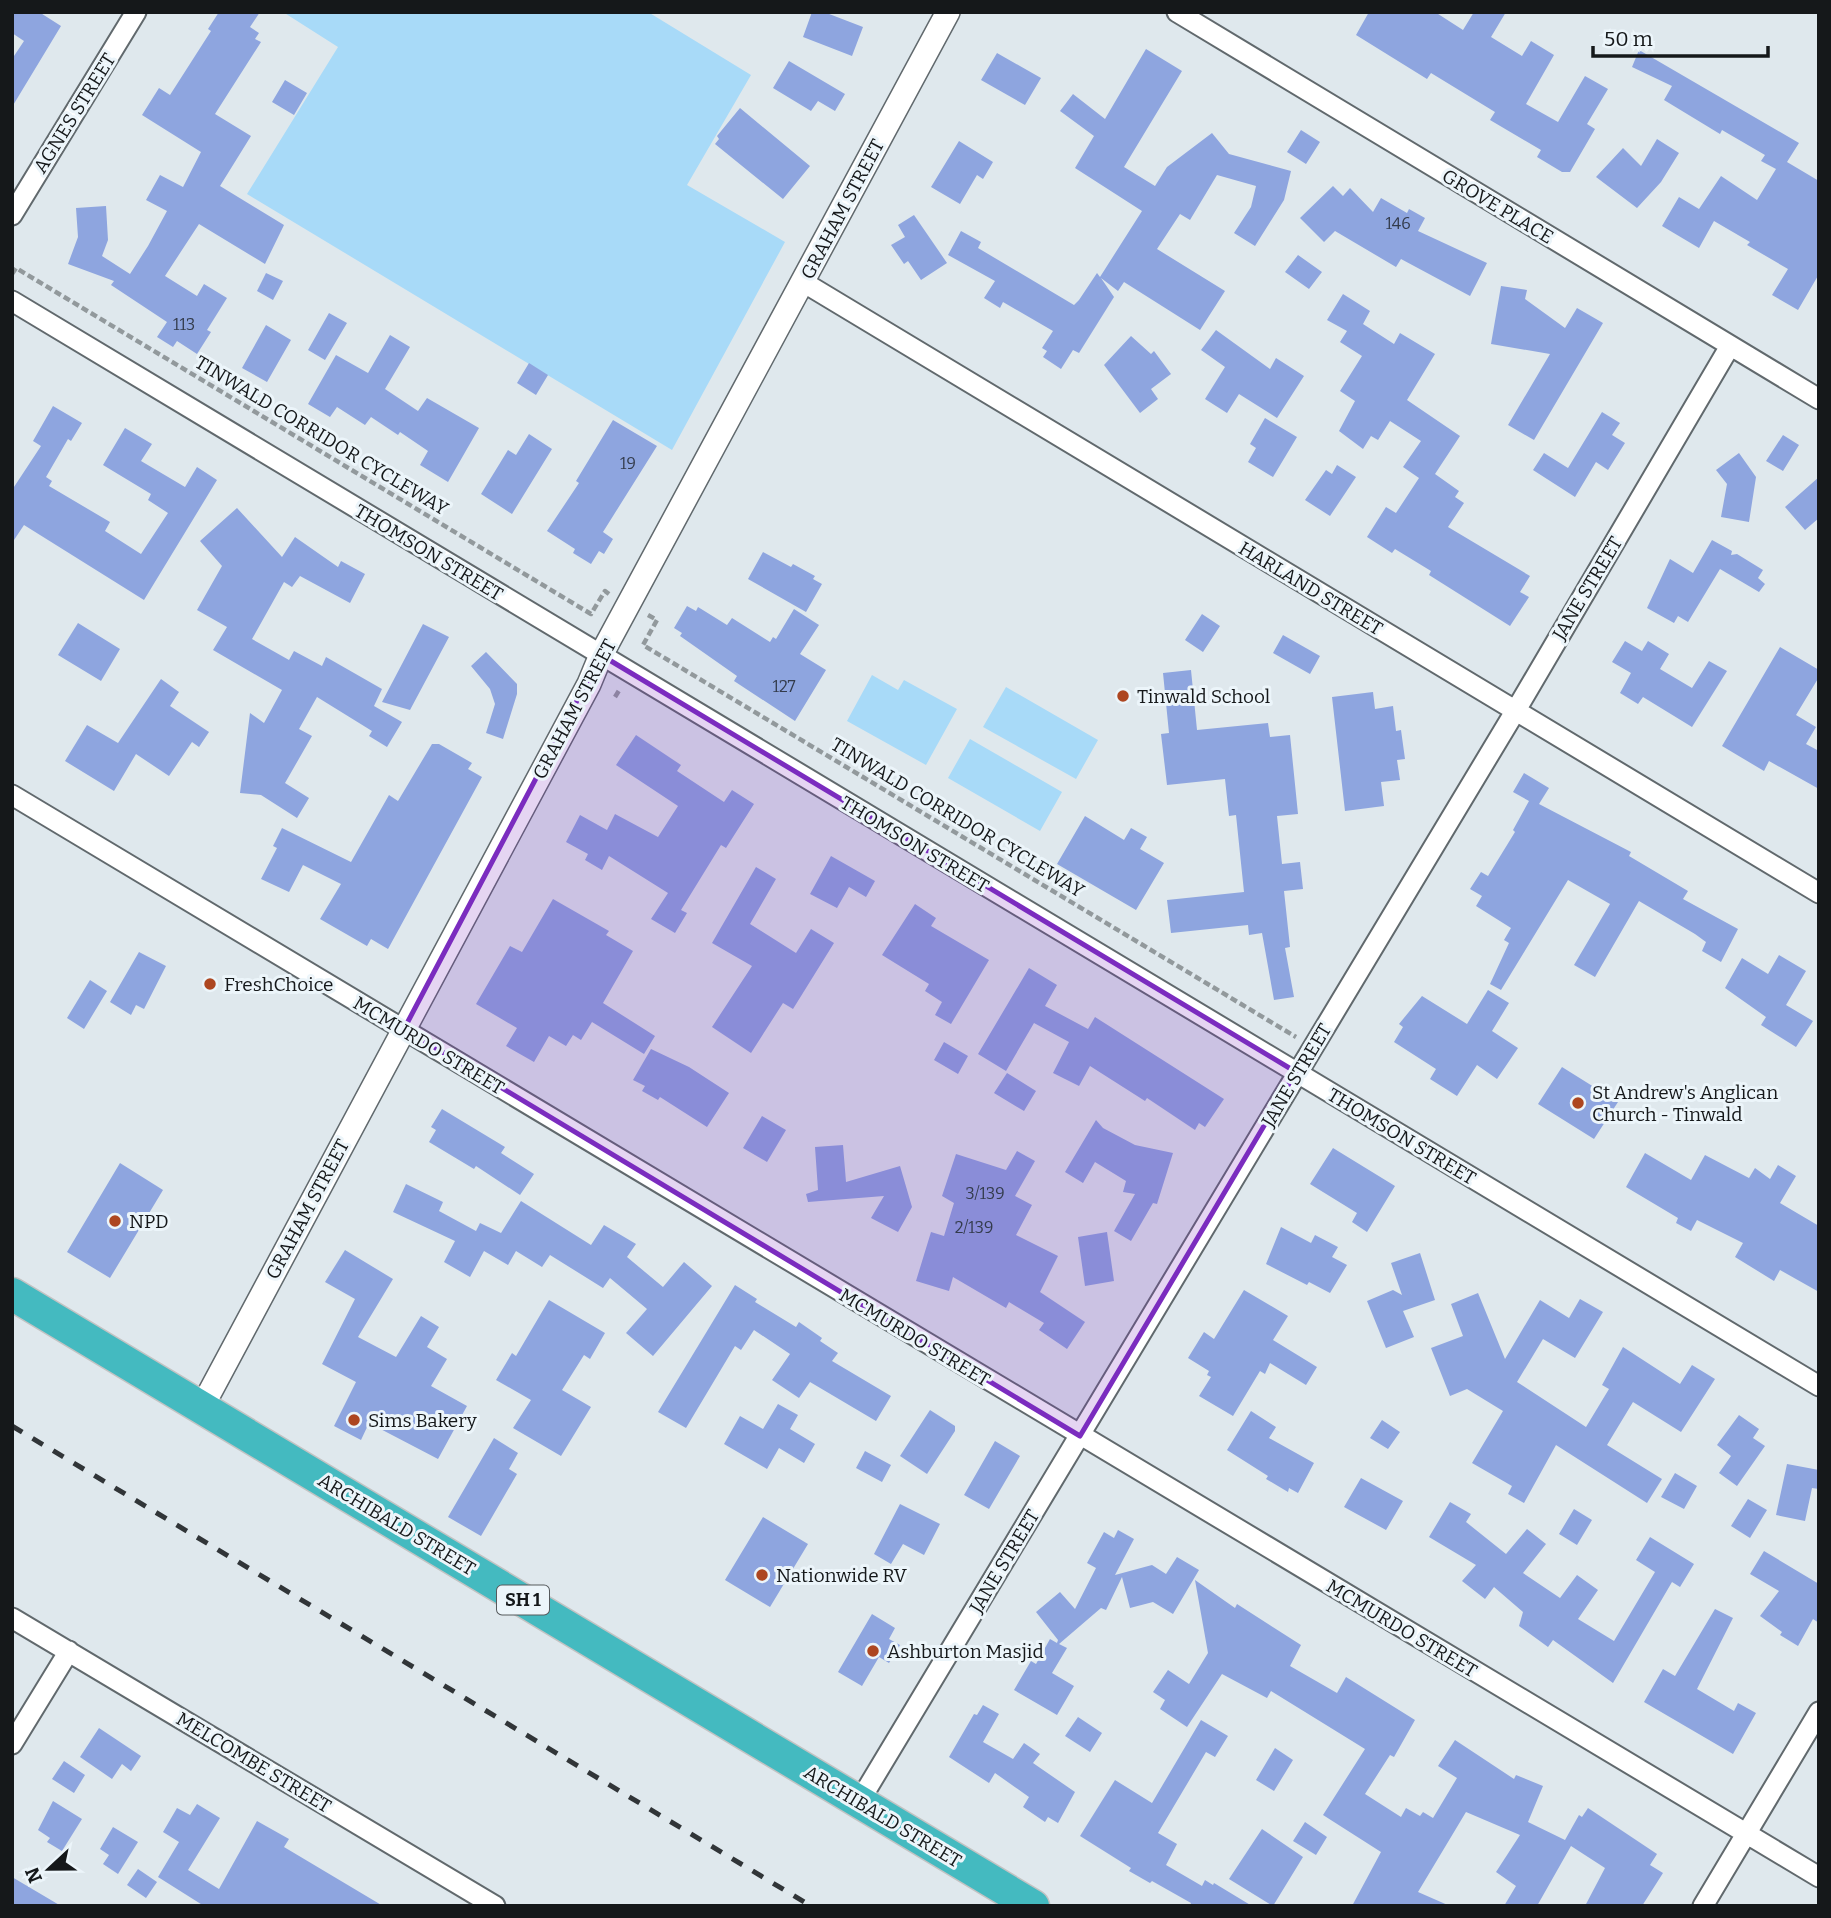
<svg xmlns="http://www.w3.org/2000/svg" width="1831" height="1918" viewBox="0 0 1831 1918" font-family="Bitter,serif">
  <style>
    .green { fill: #a8daf8 }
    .building { fill: #8ea5df }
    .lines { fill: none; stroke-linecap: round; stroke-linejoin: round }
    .minor-casing { stroke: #61696d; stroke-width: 23 }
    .tertiary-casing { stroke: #61696d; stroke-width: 26 }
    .trunk-casing { stroke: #c2c3c3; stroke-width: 35 }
    .path { stroke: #92999c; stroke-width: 4.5; stroke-dasharray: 7 3.5; stroke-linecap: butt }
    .minor { stroke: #fff; stroke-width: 19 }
    .tertiary { stroke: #fff; stroke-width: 23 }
    .trunk { stroke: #44bac0; stroke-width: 32 }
    .rail { stroke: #313538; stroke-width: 5; stroke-dasharray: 12 12; stroke-linecap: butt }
    .marked { fill: #7b2cbf; fill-opacity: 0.2; stroke: #7b2cbf; stroke-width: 5; stroke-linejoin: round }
    .poi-dot { fill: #ad4620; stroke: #ecf5fa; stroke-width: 2.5 }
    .labels { text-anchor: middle; stroke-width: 6; stroke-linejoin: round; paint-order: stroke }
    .number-label { font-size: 16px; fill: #333b4b }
    .shield { fill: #ecf5fa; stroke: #565a5d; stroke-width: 2 }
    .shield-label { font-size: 18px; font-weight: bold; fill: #15181a }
    .street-label { font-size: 19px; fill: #15181a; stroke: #ecf5fa }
    .poi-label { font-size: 19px; fill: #15181a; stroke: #ecf5fa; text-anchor: start }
  </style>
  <rect width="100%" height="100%" fill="#dfe8ed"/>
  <path class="green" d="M283 12H648L751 75 687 185 785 242 672 450 247 194 338 47Z
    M872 675 898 690 904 680 957 709 926 765 847 721Z
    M1006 687 1098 740 1076 779 983 727Z
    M970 739 1062 792 1040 831 948 778Z"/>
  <path class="building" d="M12 12H39L61 26 12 107V59L24 41 12 33Z
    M219 12H260L250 27 259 33 255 39 261 42 215 114 251 136 220 186 284 225 265 264 199 224 165 276 197 296 204 284 227 298 207 330 211 332 197 354 177 341 173 347 157 337 167 322 111 285 114 281 68 264 78 237 76 208 106 206 108 240 102 256 130 274 148 246 167 211 146 200 160 175 183 187 201 152 142 115 159 88 170 95 211 31 208 29Z
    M812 12H824L863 27 852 56 803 37Z
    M1369 12H1435L1463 30 1474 12H1506L1491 37 1522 56 1531 41 1554 55 1526 104 1558 122 1585 76 1608 89 1587 124 1595 129 1570 172H1562L1537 157 1541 150 1490 120 1495 112 1431 73 1427 79 1356 35Z
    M1146 49 1182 71 1124 167 1155 186 1167 167 1212 133 1229 154 1291 171 1284 200 1255 246 1234 233 1251 207 1256 186 1217 175 1190 220 1180 214 1157 249 1225 291 1200 330 1124 282 1118 291 1101 278 1114 297 1079 353 1073 350 1061 369 1043 357 1047 351 1042 348 1053 331 1003 302 1000 308 984 298 995 281 948 255 961 231 981 242 978 248 1074 305 1079 300 1097 273 1100 277 1142 211 1075 168 1094 136 1060 111 1073 94 1105 119Z
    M1639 50 1799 143 1787 162 1819 181V274L1798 310 1772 295 1788 269 1747 245 1750 242 1714 221 1699 248 1662 226 1679 197 1699 209 1721 176 1757 200 1776 169 1761 161 1765 155 1722 130 1720 134 1664 100 1672 86 1632 67Z
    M997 53 1041 78 1025 105 981 80Z
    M789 61 845 94 835 111 818 101 811 111 773 88Z
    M285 80 307 93 294 115 272 102Z
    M740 108 810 166 783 199 715 144 719 139 717 136Z
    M1301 130 1320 142 1306 164 1287 152Z
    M1657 139 1679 153 1661 182 1637 208 1596 177 1623 148 1641 166Z
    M959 141 993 162 983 179 977 175 960 204 931 187Z
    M1333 186 1343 196 1350 188 1373 212 1381 198 1407 213 1409 209 1425 218 1418 231 1487 263 1470 296 1401 259 1396 267 1335 231 1324 242 1300 218Z
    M914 215 947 263 921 280 908 261 904 264 891 245 905 237 898 225Z
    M1298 255 1322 272 1309 289 1285 272Z
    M266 273 283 281 273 300 257 291Z
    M1501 286 1527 290 1525 299 1565 328 1577 308 1603 323 1534 440 1508 425 1550 354 1491 344Z
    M1343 294 1370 311 1363 324 1394 344 1400 333 1435 354 1407 400 1460 436 1435 474 1459 491 1455 497 1464 503 1448 527 1530 576 1520 592 1529 597 1510 626 1429 575 1431 571 1395 549 1392 553 1367 537 1386 507 1396 513 1419 478 1403 467 1421 441 1390 421 1378 440 1371 436 1363 449 1339 431 1355 401 1340 391 1362 356 1340 342 1347 331 1327 320Z
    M329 313 347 323 325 360 308 350Z
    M266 325 291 340 267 382 242 368Z
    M1216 330 1270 369 1276 358 1304 376 1277 418 1239 394 1227 413 1205 399 1225 367 1201 350Z
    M390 335 410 347 385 389 418 411 427 398 479 428 448 482 420 465 428 451 400 432 398 435 371 417 365 425 337 407 330 417 308 404 336 355 368 373Z
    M1131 336 1151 354 1154 351 1171 374 1151 389 1158 399 1140 413 1104 365Z
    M529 363 548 375 536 395 517 383Z
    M53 406 82 423 71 441 68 439 46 477 52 481 49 486 110 522 105 531 141 554 168 513 148 500 151 494 103 465 125 428 152 444 141 461 185 487 197 467 217 480 144 600 24 525 12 543V490L41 446 33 441Z
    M1602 412 1620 423 1612 435 1625 443 1608 470 1596 462 1575 497 1533 470 1544 453 1568 468Z
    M1265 418 1297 437 1273 477 1248 462 1256 448 1250 444Z
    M613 420 657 446 603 532 613 539 604 554 599 551 591 564 573 553 575 549 547 531 579 483 576 481Z
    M529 434 552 449 512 514 481 494 508 450 516 455Z
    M1783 435 1799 445 1783 471 1766 461Z
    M1739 453 1756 477 1749 522 1721 517 1727 484 1716 470Z
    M1337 465 1356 477 1330 516 1305 500 1326 470 1332 474Z
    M1819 477V518L1805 530 1785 507Z
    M237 508 282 557 295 537 338 567 341 561 365 574 350 603 300 576 292 587 284 582 252 639 289 660 294 651 322 666 326 657 382 689 374 706 402 722 387 747 369 736 372 731 317 697 299 729 312 736 285 783 309 798 297 818 261 795 240 793 250 713 264 723 282 690 213 650 227 627 197 610 222 566 200 541Z
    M1712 540 1732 551 1731 555 1737 554 1763 570 1758 578 1765 584 1759 592 1720 569 1688 622 1678 616 1674 623 1647 608 1670 559 1693 573Z
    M763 552 791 567 793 564 815 576 813 579 822 584 806 612 748 579Z
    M687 606 696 611 698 607 727 625 732 618 770 642 773 637 776 639 794 609 819 625 800 654 826 670 795 721 734 681 737 676 680 636 682 633 674 628Z
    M1202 614 1220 626 1203 652 1185 640Z
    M78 623 120 649 101 681 58 655Z
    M423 624 449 637 410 710 382 702Z
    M1283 635 1320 656 1310 674 1273 653Z
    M1625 641 1642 651 1648 641 1669 654 1660 669 1692 688 1709 661 1727 671 1692 727 1643 697 1638 704 1620 693 1631 673 1612 662Z
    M1780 647 1819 670V677L1796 715 1816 727 1806 744 1819 751V789L1769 761 1764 771 1722 746Z
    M486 652 517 684V694L503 739 486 733 495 704 490 689 471 666Z
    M1191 670 1197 730 1268 723 1270 737 1290 735 1298 814 1277 816 1282 864 1300 862 1303 889 1284 891 1290 947 1285 948 1294 997 1274 1000 1262 933 1249 935 1248 925 1171 933 1167 900 1244 892 1236 815 1229 816 1225 779 1167 785 1161 734 1169 733 1163 673Z
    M161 679 179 692 170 706 209 732 199 747 192 742 169 776 136 754 114 791 65 761 87 725 118 743Z
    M1373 692 1375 709 1393 706 1396 731 1401 730 1405 759 1397 760 1400 780 1381 782 1384 806 1345 811 1332 697Z
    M636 735 681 765 677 771 724 802 732 790 754 804 726 848 721 845 681 910 687 913 675 933 651 919 668 893 609 856 602 870 585 860 588 854 566 842 580 815 607 830 615 814 658 837 678 806 616 765Z
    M432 744H439L472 763 468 769 482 777 388 949 371 939 367 946 320 919 341 884 303 865 289 892 261 879 277 848 273 846 282 828 351 862 389 795 398 801Z
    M1524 773 1549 788 1539 804 1631 852 1629 856 1688 891 1683 899 1738 929 1721 962 1702 951 1706 942 1695 934 1639 901 1595 977 1574 965 1610 904 1568 880 1501 990 1490 984 1509 943 1504 940 1511 928 1476 906 1482 896 1470 889 1481 872 1488 876 1515 832 1513 830 1529 801 1513 792Z
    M1085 816 1124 840 1131 828 1147 837 1140 849 1164 863 1136 910 1057 864Z
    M831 856 875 881 866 897 849 887 837 908 810 894Z
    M756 867 776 879 750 924 796 953 811 929 834 943 793 1009 783 1003 751 1053 712 1027 752 966 712 943Z
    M553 899 609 931 606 935 633 951 603 1003 655 1036 644 1054 592 1022 581 1040 573 1035 566 1046 549 1036 534 1062 506 1046 517 1028 476 1004 510 946 522 952Z
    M915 904 936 918 931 926 989 960 951 1024 935 1015 942 1002 925 991 929 984 882 955Z
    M139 952 166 966 144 1009 136 1005 131 1015 110 1002Z
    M1779 955 1806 971 1786 1005 1813 1021 1796 1047 1761 1025 1766 1017 1725 988 1742 958 1768 974Z
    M1029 968 1057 985 1045 1006 1088 1029 1095 1017 1224 1099 1205 1127 1199 1123 1195 1130 1147 1098 1145 1101 1090 1066 1079 1086 1053 1073 1069 1042 1034 1023 1006 1071 978 1054Z
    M90 980 107 991 84 1029 67 1018Z
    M1488 990 1509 1003 1492 1031 1518 1048 1497 1079 1477 1065 1457 1096 1430 1079 1436 1069 1394 1042 1403 1027 1399 1024 1422 996 1467 1024Z
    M944 1042 968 1056 958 1074 934 1060Z
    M651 1049 689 1067 729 1093 707 1127 660 1097 658 1100 642 1091 645 1086 633 1080Z
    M1562 1067 1618 1102 1594 1139 1538 1104Z
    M1007 1073 1036 1091 1024 1111 994 1093Z
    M442 1109 505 1147 501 1153 534 1174 520 1195 476 1166 474 1169 429 1142 436 1130 431 1127Z
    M762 1116 786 1130 767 1162 743 1148Z
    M1096 1120 1103 1128 1135 1145 1173 1153 1157 1204 1153 1203 1131 1241 1114 1231 1135 1194 1123 1192 1126 1181 1095 1162 1083 1183 1065 1172Z
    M843 1145 846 1182 900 1166 912 1207 898 1232 871 1218 884 1196 808 1202 806 1194 818 1190 815 1147Z
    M1333 1148 1395 1186 1367 1232 1352 1222 1357 1213 1310 1184Z
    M1017 1151 1035 1161 1015 1196 1032 1205 1016 1235 1058 1256 1040 1292 1085 1322 1067 1349 1039 1330 1044 1323 1009 1302 1006 1308 953 1277 949 1291 916 1281 931 1232 944 1236 954 1203 942 1196 956 1154 1006 1170Z
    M1645 1153 1691 1180 1705 1155 1749 1178 1755 1168 1770 1179 1778 1165 1796 1176 1780 1203 1819 1226V1292L1780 1270 1774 1281 1735 1257 1743 1243 1697 1220 1691 1231 1676 1223 1678 1218 1626 1187Z
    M120 1163 163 1190 110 1278 67 1252Z
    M406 1184 443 1202 439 1211 476 1231 480 1223 501 1233 521 1201 591 1245 604 1225 636 1244 627 1257 663 1287 684 1262 712 1286 653 1356 626 1333 647 1309 610 1278 603 1288 550 1255 542 1267 516 1251 508 1265 484 1251 470 1277 444 1262 455 1241 393 1212Z
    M1281 1227 1311 1243 1315 1235 1338 1247 1332 1257 1347 1265 1330 1293 1309 1282 1307 1285 1266 1264Z
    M1107 1232 1114 1281 1085 1286 1078 1237Z
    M345 1250 393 1279 358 1337 396 1357 421 1316 439 1327 427 1347 447 1359 431 1386 467 1406 438 1459 369 1423 361 1440 334 1426 356 1382 322 1364 355 1299 325 1282Z
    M1420 1253 1435 1300 1403 1311 1414 1337 1386 1348 1367 1301 1393 1290 1402 1295 1391 1263Z
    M735 1285 757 1299 755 1302 796 1327 799 1322 822 1338 820 1341 838 1353 832 1361 891 1396 876 1421 810 1382 799 1398 772 1380 790 1354 754 1330 741 1350 735 1346 686 1428 658 1412Z
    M1244 1290 1288 1316 1273 1340 1317 1367 1306 1385 1270 1363 1265 1374 1260 1371 1233 1416 1199 1396 1211 1377 1207 1375 1209 1371 1188 1358 1204 1332 1214 1339Z
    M1478 1293 1505 1359 1540 1300 1569 1318 1580 1299 1603 1312 1575 1358 1543 1339 1517 1382 1586 1427 1609 1389 1602 1385 1623 1347 1680 1384 1692 1365 1715 1379 1681 1432 1633 1402 1607 1445 1662 1479 1647 1503 1556 1445 1524 1503 1508 1494 1512 1486 1472 1463 1503 1411 1467 1389 1450 1396 1431 1348 1463 1336 1451 1304Z
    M549 1300 605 1333 590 1359 584 1355 562 1390 591 1407 561 1456 513 1428 531 1400 496 1380 512 1353 516 1356Z
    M778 1404 798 1415 790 1429 815 1444 804 1463 779 1448 767 1469 724 1444 740 1416 763 1429Z
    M930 1410 955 1426V1431L927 1474 900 1456Z
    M1251 1411 1276 1427 1269 1438 1314 1463 1298 1493 1289 1488 1288 1492 1266 1479 1268 1476 1227 1450Z
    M1739 1415 1759 1429 1753 1438 1765 1446 1737 1486 1719 1473 1731 1456 1717 1445Z
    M1382 1420 1400 1432 1388 1449 1370 1438Z
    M494 1438 518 1453 509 1469 517 1474 481 1536 448 1517Z
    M995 1441 1020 1456 989 1509 964 1495Z
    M865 1451 891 1465 882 1482 856 1468Z
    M1787 1464 1819 1470V1489L1812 1488 1805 1521 1776 1515Z
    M1675 1473 1697 1486 1684 1509 1661 1497Z
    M1361 1478 1403 1501 1386 1530 1344 1507Z
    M1748 1499 1767 1510 1750 1538 1731 1526Z
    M1450 1502 1471 1514 1466 1522 1506 1554 1527 1529 1546 1544 1523 1573 1560 1598 1577 1575 1598 1590 1578 1619 1614 1641 1655 1572 1636 1560 1650 1537 1694 1564 1680 1587 1672 1582 1613 1683 1553 1640 1548 1647 1519 1626 1523 1612 1494 1587 1485 1599 1462 1581 1476 1565 1429 1537Z
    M900 1504 940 1524 924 1555 903 1544 891 1564 874 1554Z
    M1574 1509 1592 1520 1577 1545 1559 1534Z
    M763 1517 808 1544 770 1607 725 1580Z
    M1118 1530 1134 1539 1115 1575 1152 1565 1166 1574 1177 1557 1199 1570 1173 1614 1153 1602 1130 1608 1122 1577 1106 1610 1101 1608 1059 1644 1067 1648 1052 1673 1074 1686 1057 1715 1014 1690 1031 1661 1036 1664 1050 1639 1057 1643 1058 1640 1036 1612 1060 1592 1075 1609 1096 1568 1087 1563 1104 1532 1114 1538Z
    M1764 1551 1819 1584V1623L1813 1619 1798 1646 1780 1635 1782 1632 1760 1616 1779 1591 1750 1574Z
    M1195 1580 1235 1608 1237 1604 1301 1645 1290 1666 1337 1693 1346 1677 1415 1720 1394 1757 1390 1755 1365 1794 1401 1817 1406 1808 1420 1816 1423 1812 1433 1818 1457 1778 1438 1766 1455 1740 1514 1779 1516 1775 1543 1786 1528 1822 1565 1840 1579 1815 1582 1817 1588 1808 1657 1854 1650 1865 1663 1873 1642 1906H1585L1605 1868 1571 1846 1537 1906H1504L1516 1886 1496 1872 1520 1835 1466 1812 1418 1892 1450 1906H1352L1381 1852 1323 1815 1365 1749 1271 1691 1267 1698 1222 1674 1187 1727 1160 1709 1165 1700 1153 1692 1168 1670 1189 1684 1208 1653Z
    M1715 1609 1733 1618 1697 1689 1734 1711 1738 1703 1756 1713 1733 1754 1644 1702 1663 1669 1675 1676Z
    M872 1614 895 1628 889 1639 900 1645 889 1663 879 1657 862 1686 838 1672Z
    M983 1705 999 1714 983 1742 1013 1759 1024 1743 1040 1754 1033 1763 1075 1792 1058 1823 1048 1817 1045 1822 1023 1807 1029 1797 995 1773 989 1783 949 1757 974 1714 977 1715Z
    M1078 1717 1102 1733 1090 1752 1065 1736Z
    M1201 1720 1228 1736 1215 1757 1206 1752 1158 1833 1177 1844 1166 1865 1202 1886 1205 1880 1213 1885 1214 1883 1252 1906H1190L1191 1903 1152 1881 1150 1883 1129 1871 1131 1868 1080 1836 1115 1780 1152 1803Z
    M99 1728 141 1756 131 1771 122 1764 112 1779 80 1757Z
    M1275 1748 1293 1760 1274 1791 1256 1780Z
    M64 1761 85 1775 74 1793 52 1779Z
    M53 1801 82 1819 62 1851 47 1842 50 1838 38 1830Z
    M197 1804 220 1818 188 1870 219 1889 257 1821 289 1839 284 1847 383 1906H204L158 1877 179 1842 163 1832 177 1808 190 1815Z
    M1305 1822 1327 1837 1316 1855 1293 1841Z
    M113 1827 138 1842 118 1874 103 1864 109 1855 100 1849Z
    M1262 1829 1303 1857 1273 1906 1229 1879Z
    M138 1869 157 1882 146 1898 127 1885Z
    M12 1877 61 1906H12Z"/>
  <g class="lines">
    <g class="minor-casing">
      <path id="minor" d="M1177 12 1819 399
        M12 215 136 12
        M803 282 1819 893
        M12 301 1819 1386
        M12 795 1819 1877
        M12 1618 495 1906
        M12 1744 69 1651
        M859 1802 1516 710 1730 346
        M1703 1906 1819 1712"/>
    </g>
    <g class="tertiary-casing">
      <path id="tertiary" d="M202 1407 589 684 601 655 948 12"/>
    </g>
    <g class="trunk-casing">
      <path id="trunk" d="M12 1294 1033 1906"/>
    </g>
    <path class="path" d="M12 274 16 268 591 614 605 591 609 594
      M648 615 657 620 643 645 1296 1037
      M615 697 620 689"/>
    <use href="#minor" class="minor"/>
    <use href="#tertiary" class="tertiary"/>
    <use href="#trunk" class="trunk"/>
    <path class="rail" d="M12 1426 811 1906"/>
  </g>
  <path class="marked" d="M601 655 1296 1072 1080 1436 404 1029Z"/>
  <g class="poi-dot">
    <circle cx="1123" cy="696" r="7"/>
    <circle cx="210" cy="984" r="7"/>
    <circle cx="1578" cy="1103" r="7"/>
    <circle cx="115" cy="1221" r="7"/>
    <circle cx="354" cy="1420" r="7"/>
    <circle cx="762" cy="1575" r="7"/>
    <circle cx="873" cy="1651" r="7"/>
  </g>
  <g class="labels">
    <g class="number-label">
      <text x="1398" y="229">146</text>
      <text x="184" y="330">113</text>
      <text x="628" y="469">19</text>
      <text x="784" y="692">127</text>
      <text x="985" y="1199">3/139</text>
      <text x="974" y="1233">2/139</text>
    </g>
    <rect class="shield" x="497" y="1585.5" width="52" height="29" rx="5"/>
    <g class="shield-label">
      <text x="523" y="1606">SH 1</text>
    </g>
    <g class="street-label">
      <text transform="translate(74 113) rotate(-58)" y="7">AGNES STREET</text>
      <text transform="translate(1498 206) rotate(31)" y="7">GROVE PLACE</text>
      <text transform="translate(842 209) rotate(-62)" y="7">GRAHAM STREET</text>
      <text transform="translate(322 435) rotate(31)" y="7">TINWALD CORRIDOR CYCLEWAY</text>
      <text transform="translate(429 552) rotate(31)" y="7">THOMSON STREET</text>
      <text transform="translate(1311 588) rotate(31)" y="7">HARLAND STREET</text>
      <text transform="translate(1587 588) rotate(-59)" y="7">JANE STREET</text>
      <text transform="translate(574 709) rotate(-62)" y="7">GRAHAM STREET</text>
      <text transform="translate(958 817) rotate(31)" y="7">TINWALD CORRIDOR CYCLEWAY</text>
      <text transform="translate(915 844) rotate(31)" y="7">THOMSON STREET</text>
      <text transform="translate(429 1045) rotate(31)" y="7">MCMURDO STREET</text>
      <text transform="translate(1296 1075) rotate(-59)" y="7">JANE STREET</text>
      <text transform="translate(1402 1136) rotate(31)" y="7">THOMSON STREET</text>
      <text transform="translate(307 1209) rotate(-62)" y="7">GRAHAM STREET</text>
      <text transform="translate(915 1337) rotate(31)" y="7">MCMURDO STREET</text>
      <text transform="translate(397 1524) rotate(31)" y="7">ARCHIBALD STREET</text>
      <text transform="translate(1004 1561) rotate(-59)" y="7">JANE STREET</text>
      <text transform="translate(1402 1628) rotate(31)" y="7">MCMURDO STREET</text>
      <text transform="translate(254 1762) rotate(31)" y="7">MELCOMBE STREET</text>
      <text transform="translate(883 1816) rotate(31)" y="7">ARCHIBALD STREET</text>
    </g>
    <g class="poi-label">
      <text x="1137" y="703">Tinwald School</text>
      <text x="224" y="991">FreshChoice</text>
      <text x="1592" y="1099">St Andrew's Anglican<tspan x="1592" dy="22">Church - Tinwald</tspan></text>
      <text x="129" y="1228">NPD</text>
      <text x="368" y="1427">Sims Bakery</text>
      <text x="776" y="1582">Nationwide RV</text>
      <text x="887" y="1658">Ashburton Masjid</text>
    </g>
  </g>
  <rect width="1831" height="1918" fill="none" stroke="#15181a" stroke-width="28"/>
  <g transform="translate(49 1869) rotate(248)" stroke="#ecf5fa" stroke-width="5" paint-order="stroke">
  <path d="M0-5L12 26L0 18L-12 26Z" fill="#15181a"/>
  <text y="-10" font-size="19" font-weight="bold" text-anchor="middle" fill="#15181a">N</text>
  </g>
  <path d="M1593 46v10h175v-10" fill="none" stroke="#15181a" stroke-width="3.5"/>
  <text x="1604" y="46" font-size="21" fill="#15181a" stroke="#ecf5fa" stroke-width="5" paint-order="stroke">50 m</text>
</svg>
